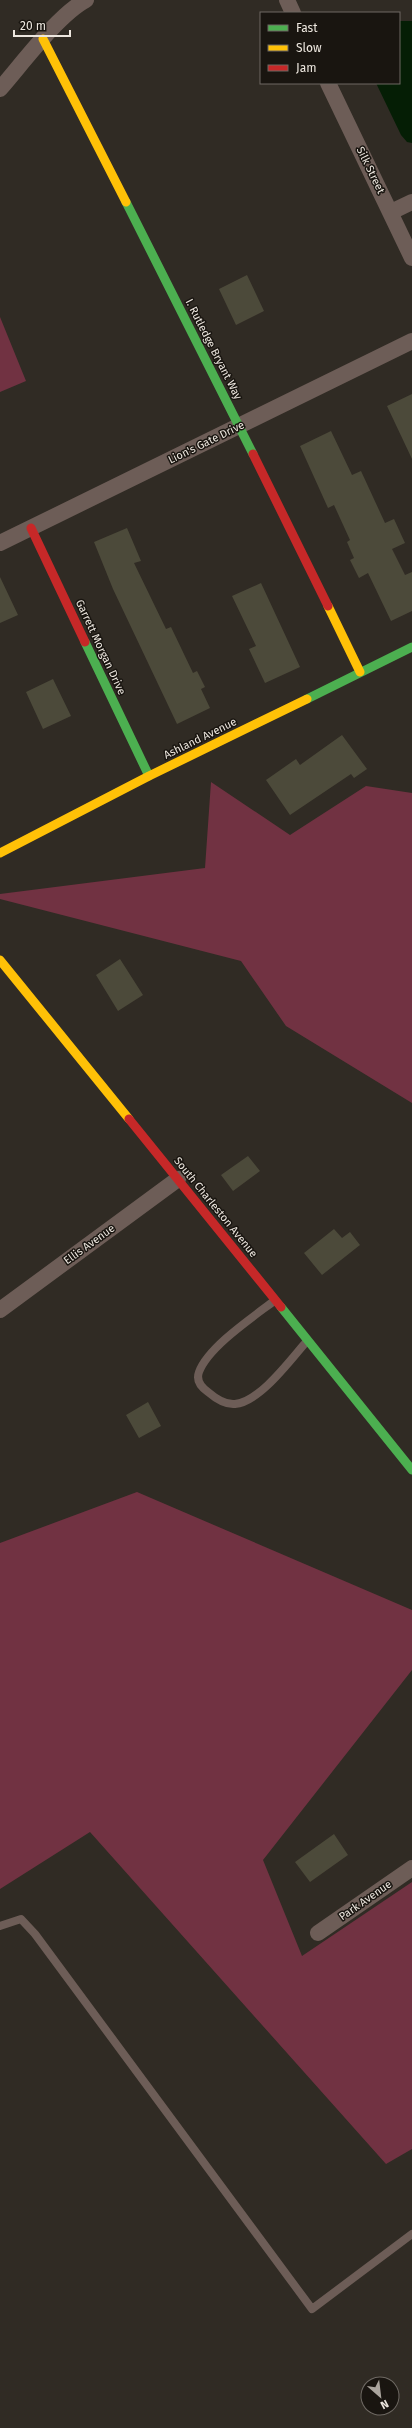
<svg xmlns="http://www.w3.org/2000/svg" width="412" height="2428" viewBox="0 0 412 2428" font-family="'Fira Sans',sans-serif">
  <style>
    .green { fill: #713242 }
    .water { fill: #051e05 }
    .building { fill: #4c4a3a }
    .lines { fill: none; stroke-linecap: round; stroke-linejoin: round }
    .lane { stroke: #6d5d57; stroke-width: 8 }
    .street { stroke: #6d5d57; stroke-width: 16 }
    .fast { stroke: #4caf50; stroke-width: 9 }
    .slow { stroke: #ffc107; stroke-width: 9 }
    .jam { stroke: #c62828; stroke-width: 9 }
    .labels { text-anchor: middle; stroke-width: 3; stroke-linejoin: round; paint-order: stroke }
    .street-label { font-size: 11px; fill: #ede7df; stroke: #191510 }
  </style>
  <rect width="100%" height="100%" fill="#302b24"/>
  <path class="green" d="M0 317 26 381 0 392Z
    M211 782 290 835 366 786 412 793V1103L286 1026 241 961 0 899V894L205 868Z
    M137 1492 412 1610V1670L263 1860 302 1956 412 1882V2149L386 2164 90 1832 0 1889V1543Z"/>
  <path class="water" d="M399 21H412V143L407 142 401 135 376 83H399Z"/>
  <path class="building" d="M247 275 264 311 236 325 219 289Z
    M412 394V459L387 406Z
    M331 431 352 475 361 471 385 523 394 519 405 543 392 549 405 575 412 572V611L391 621 368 573 359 578 350 560 354 558 347 542 350 540 334 505 328 508 300 446Z
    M127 528 141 561 134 563 166 629 171 627 193 673 197 671 205 687 201 689 210 708 177 724 113 589 94 542Z
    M0 577 18 615 0 623Z
    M261 583 300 667 265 683 249 649 256 646 232 596Z
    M53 679 71 716 43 729 26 692Z
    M342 735 367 769 354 778 351 774 290 815 266 780 296 759 300 765Z
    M120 959 143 995 118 1011 96 975Z
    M248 1156 260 1171 233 1191 221 1175Z
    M334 1229 342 1238 350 1232 360 1245 322 1275 304 1253Z
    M148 1402 161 1426 139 1438 126 1415Z
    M334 1834 348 1855 310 1882 295 1862Z"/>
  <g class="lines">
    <path class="lane" d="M274 1301C253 1317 208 1347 199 1372 196 1380 201 1387 208 1392 215 1398 225 1405 235 1404 260 1402 291 1359 307 1341
      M0 1926 21 1919 35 1934 312 2309 412 2234"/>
    <path class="street" d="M287 0 293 13
      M328 83 412 258
      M0 89C22 64 58 15 86 0
      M391 212 412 202
      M0 543 412 341
      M0 1310 178 1179
      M318 1933 412 1868"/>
    <path class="fast" d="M126 202 253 454
      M85 642 149 776
      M307 699 412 647
      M281 1307 412 1470"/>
    <path class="slow" d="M43 39 126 202
      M328 606 360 672
      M0 853 149 776 307 699
      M0 960 129 1119"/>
    <path class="jam" d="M253 454 328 606
      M31 528 85 642
      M129 1119 281 1307"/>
  </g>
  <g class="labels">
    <g class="street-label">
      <text transform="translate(371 170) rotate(64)" y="4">Silk Street</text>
      <text transform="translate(214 349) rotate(63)" y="4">I. Rutledge Bryant Way</text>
      <text transform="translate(206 442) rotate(-26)" y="4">Lion's Gate Drive</text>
      <text transform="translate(101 647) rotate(65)" y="4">Garrett Morgan Drive</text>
      <text transform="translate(200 738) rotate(-26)" y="4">Ashland Avenue</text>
      <text transform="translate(216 1207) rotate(51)" y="4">South Charleston Avenue</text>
      <text transform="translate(89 1244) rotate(-36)" y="4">Ellis Avenue</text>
      <text transform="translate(365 1900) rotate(-35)" y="4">Park Avenue</text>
    </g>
  </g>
  <rect x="260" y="12" width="140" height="72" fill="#191510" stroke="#6e6963"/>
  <rect x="268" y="25" width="20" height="6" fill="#4caf50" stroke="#6e6963"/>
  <text x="296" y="32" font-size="12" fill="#ede7df">Fast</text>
  <rect x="268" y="45" width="20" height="6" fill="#ffc107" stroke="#6e6963"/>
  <text x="296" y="52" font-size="12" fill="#ede7df">Slow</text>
  <rect x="268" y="65" width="20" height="6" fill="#c62828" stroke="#6e6963"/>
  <text x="296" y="72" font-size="12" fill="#ede7df">Jam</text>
  <g transform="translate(380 2396) rotate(152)"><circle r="19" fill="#191510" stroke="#6e6963"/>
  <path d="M0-3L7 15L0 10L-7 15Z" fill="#aba59e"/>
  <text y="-6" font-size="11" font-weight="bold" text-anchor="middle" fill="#ede7df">N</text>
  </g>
  <path d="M14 30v6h56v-6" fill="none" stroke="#ede7df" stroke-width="2"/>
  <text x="20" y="30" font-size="12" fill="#ede7df" stroke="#191510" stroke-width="3" paint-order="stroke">20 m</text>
</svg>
